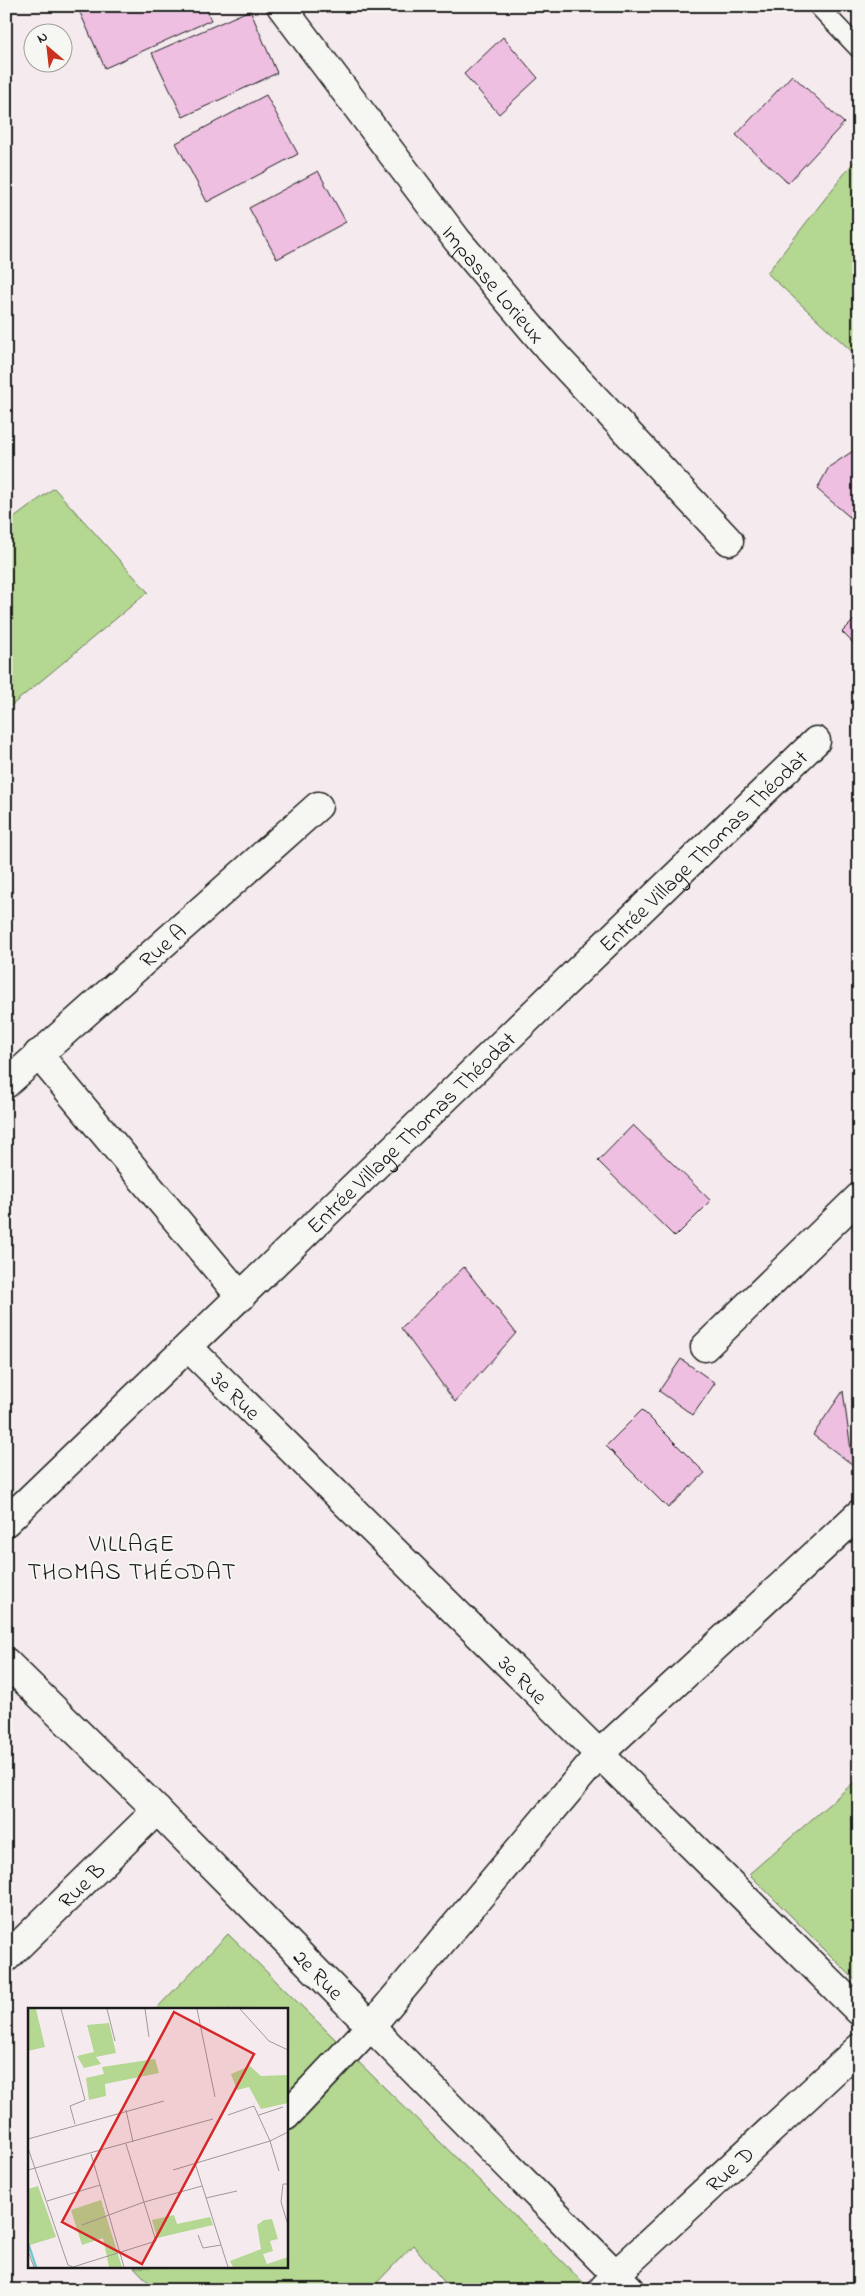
<svg xmlns="http://www.w3.org/2000/svg" width="865" height="2296" viewBox="0 0 865 2296" font-family="'Indie Flower',sans-serif">
  <style>
    .green { fill: #b4d791; stroke: #687a56 }
    .building { fill: #efbfe2; stroke: #1c1c1c }
    .lines { fill: none; stroke-linecap: round; stroke-linejoin: round }
    .service-casing { stroke: #1c1c1c; stroke-width: 21 }
    .minor-casing { stroke: #1c1c1c; stroke-width: 31 }
    .service { stroke: #f6f6f2; stroke-width: 18 }
    .minor { stroke: #f6f6f2; stroke-width: 28 }
    .labels { text-anchor: middle; stroke-width: 4; stroke-linejoin: round; paint-order: stroke }
    .street-label { font-size: 22px; fill: #1c1c1c; stroke: #f6f6f2 }
    .neighbourhood-label { font-size: 24px; letter-spacing: 1px; fill: #1c1c1c; stroke: #f6f6f2 }
    .inset-river { fill: none; stroke: #77c8d0; stroke-width: 2.5 }
    .inset-road { fill: none; stroke: #9e989b; stroke-width: 1 }
    .view { fill: #d62828; fill-opacity: 0.15; stroke: #d62828; stroke-width: 2.5 }
    .inset-edge { fill: none; stroke: #1c1c1c; stroke-width: 2.5 }
  </style>
  <rect width="100%" height="100%" fill="#f5ebef"/>
  <filter id="ink" filterUnits="userSpaceOnUse"><feTurbulence type="fractalNoise" baseFrequency=".02" numOctaves="2"/><feDisplacementMap in="SourceGraphic" scale="10" xChannelSelector="R" yChannelSelector="G"/><feConvolveMatrix kernelMatrix="1 2 1 2 8 2 1 2 1" color-interpolation-filters="sRGB"/></filter>
  <g filter="url(#ink)">
    <path class="green" d="M859 155V358L767 273Z
      M54 488 148 592 6 710V524Z
      M859 1778V1984L749 1874Z
      M228 1934 591 2290H451L413 2245 370 2290H156L134 2267H286V2010H155Z"/>
    <path class="building" d="M77 6H205L211 20 105 68Z
      M250 10 277 73 183 117 152 53Z
      M503 37 538 78 499 114 464 74Z
      M792 75 844 123 788 183 736 135Z
      M266 95 298 154 207 202 176 143Z
      M318 171 346 222 277 259 249 208Z
      M856 449 859 452V525L817 489 829 467Z
      M859 615V649L842 632Z
      M633 1125 711 1201 675 1237 598 1161Z
      M464 1267 516 1333 455 1402 401 1328Z
      M681 1359 715 1383 693 1415 659 1391Z
      M843 1391 853 1465 813 1435Z
      M642 1410 705 1473 668 1508 606 1446Z"/>
    <g class="lines">
      <g class="service-casing">
        <path id="service" d="M818 6 859 49"/>
      </g>
      <g class="minor-casing">
        <g id="minor">
          <path id="s1" d="M281 6 457 240 550 350 729 541"/>
          <path d="M38 1054 241 1297"/>
          <path id="s2" d="M6 1084 318 806"/>
          <path id="s3" d="M188 1347 859 2011"/>
          <path d="M705 1347 859 1197"/>
          <path id="s4" d="M6 1522 816 741"/>
          <path id="s5" d="M6 1662 157 1810 631 2290"/>
          <path id="s6" d="M6 1958 157 1810"/>
          <path d="M286 2116 371 2026 600 1753 859 1514"/>
          <path id="s7" d="M602 2290 616 2274 859 2048"/>
        </g>
      </g>
      <use href="#service" class="service"/>
      <use href="#minor" class="minor"/>
    </g>
  </g>
  <g class="labels">
    <g class="street-label">
      <text dy="8" stroke="none"><textPath href="#s1" startOffset="350">Impasse Lorieux</textPath></text>
      <text dy="8" stroke="none"><textPath href="#s4" startOffset="968">Entrée Village Thomas Théodat</textPath></text>
      <text dy="8" stroke="none"><textPath href="#s2" startOffset="209">Rue A</textPath></text>
      <text dy="8" stroke="none"><textPath href="#s4" startOffset="562">Entrée Village Thomas Théodat</textPath></text>
      <text dy="8" stroke="none"><textPath href="#s3" startOffset="68">3e Rue</textPath></text>
      <text dy="8" stroke="none"><textPath href="#s3" startOffset="472">3e Rue</textPath></text>
      <text dy="8" stroke="none"><textPath href="#s6" startOffset="105">Rue B</textPath></text>
      <text dy="8" stroke="none"><textPath href="#s5" startOffset="442">2e Rue</textPath></text>
      <text dy="8" stroke="none"><textPath href="#s7" startOffset="176">Rue D</textPath></text>
    </g>
    <g class="neighbourhood-label">
      <text x="132" y="1551">VILLAGE<tspan x="132" dy="28">THOMAS THÉODAT</tspan></text>
    </g>
  </g>
  <g transform="translate(28 2008)">
    <rect width="260" height="260" fill="#f5ebef"/>
    <path d="M0 1H8L17 39 0 43ZM81 15 88 45 68 49 73 56 56 60 49 48 66 44 59 17ZM127 51 131 65 77 76 78 88 61 92 58 70 76 66 74 59ZM222 58 233 68 260 67V95L233 101 221 79 209 82 203 66ZM10 178 28 229 2 237 0 181ZM73 192 94 259H81L75 230 54 237 43 202ZM146 207 149 216 182 209 185 217 129 230 124 212ZM244 211 250 231 242 233 245 243 235 246 239 256 260 249V259H205L202 253 233 241 229 217 236 212Z" fill="#b4d791"/>
    <path class="inset-river" d="M0 235 8 259"/>
    <path class="inset-road" d="M33 1 57 92 42 98 47 116M79 1 87 33M117 1 121 29M169 1 187 89M212 1 241 33 260 42M98 102 105 134M200 107 226 98 242 133 260 124M231 107 255 99M0 131 136 93M0 140 40 257 45 259 128 233 98 136M63 146 96 259M167 155 200 259M0 162 185 111M145 162 242 133 251 163M260 176H255L253 194 260 217M178 190 209 183M19 193 72 177M54 217 116 194 174 178M170 227 175 240 193 237M0 243 6 259"/>
    <path class="view" d="M146 4 226 46 114 256 34 214Z"/>
    <rect width="260" height="260" class="inset-edge"/>
  </g>
  <rect width="865" height="2296" fill="none" stroke="#f6f6f2" stroke-width="25"/>
  <rect x="12" y="12" width="840" height="2271" fill="none" stroke="#1c1c1c" stroke-width="2" filter="url(#ink)"/>
  <g transform="translate(48 48) rotate(332)"><circle r="24" fill="#f6f6f2" stroke="#9f9f9c"/>
  <path d="M0-4L9 19L0 12L-9 19Z" fill="#c8321e"/>
  <text y="-8" font-size="14" font-weight="bold" text-anchor="middle" fill="#1c1c1c">N</text>
  </g>
</svg>
